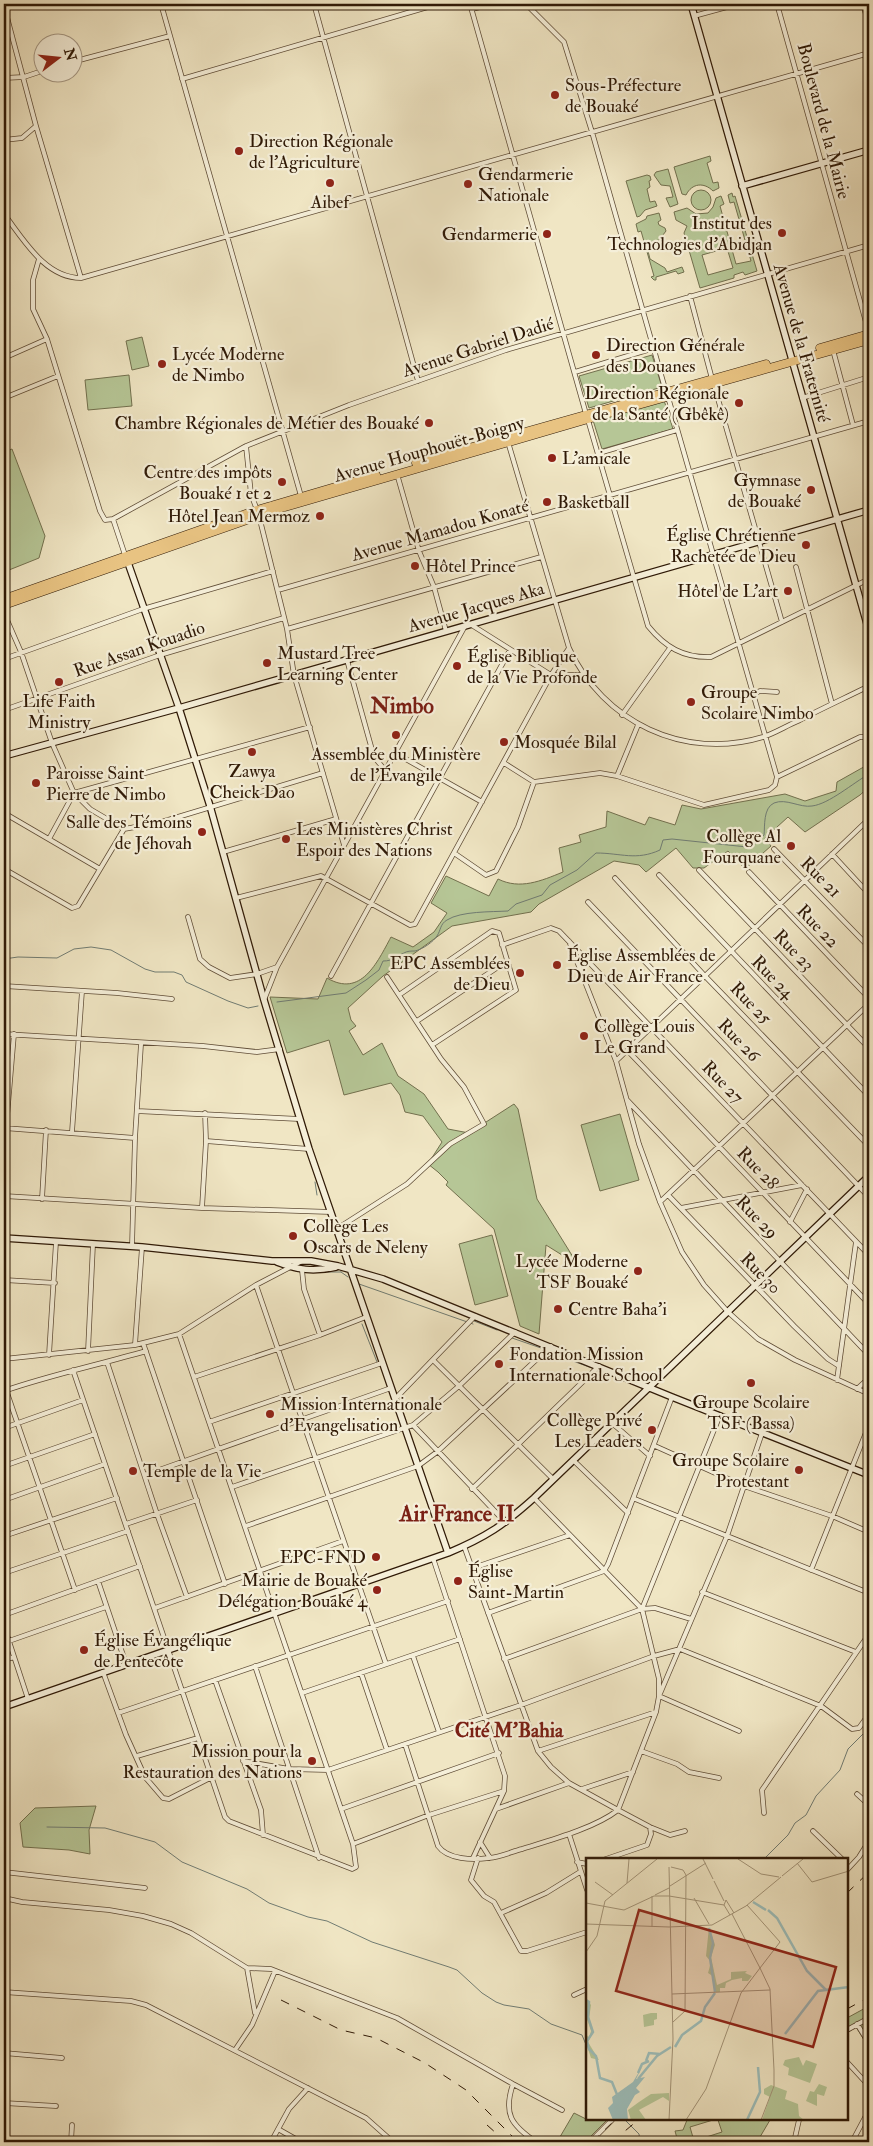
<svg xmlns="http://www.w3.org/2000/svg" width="873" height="2146" viewBox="0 0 873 2146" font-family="'IM FELL Double Pica',serif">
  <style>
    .green { fill: #b6c696; stroke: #72704e; fill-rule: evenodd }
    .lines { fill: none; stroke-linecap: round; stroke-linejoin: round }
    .stream { stroke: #707c73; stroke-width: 1 }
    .street-casing { stroke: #5f4c36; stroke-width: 5.5 }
    .secondary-casing { stroke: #2f1906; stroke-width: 8 }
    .highway-casing { stroke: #2f1906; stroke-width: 9 }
    .street { stroke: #f5efd9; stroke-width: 4 }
    .secondary { stroke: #f5efd9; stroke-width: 5.5 }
    .highway { stroke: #e8c382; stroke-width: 8 }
    .rail { stroke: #2f1906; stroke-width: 1; stroke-dasharray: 9 9; stroke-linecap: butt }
    .poi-dot { fill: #8f2418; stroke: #f5efd9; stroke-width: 2 }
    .labels { text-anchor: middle; stroke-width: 4.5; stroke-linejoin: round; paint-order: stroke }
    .poi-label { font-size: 18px; fill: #2f1906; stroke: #f5efd9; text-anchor: start }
    .street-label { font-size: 18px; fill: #2f1906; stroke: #f5efd9 }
    .quarter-label { font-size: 20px; font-weight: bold; fill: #7a1f14; stroke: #f5efd9 }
    .district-label { font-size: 22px; font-weight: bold; fill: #7a1f14; stroke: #f5efd9 }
    .inset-river { fill: none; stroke: #9cbebb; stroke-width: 2.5 }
    .inset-road { fill: none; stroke: #a39478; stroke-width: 1 }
    .view { fill: #8f2418; fill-opacity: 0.15; stroke: #8f2418; stroke-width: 2.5 }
    .inset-edge { fill: none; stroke: #2f1906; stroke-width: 2.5 }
  </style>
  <rect width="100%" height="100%" fill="#f0e6c4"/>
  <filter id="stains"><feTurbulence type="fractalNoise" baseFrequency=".004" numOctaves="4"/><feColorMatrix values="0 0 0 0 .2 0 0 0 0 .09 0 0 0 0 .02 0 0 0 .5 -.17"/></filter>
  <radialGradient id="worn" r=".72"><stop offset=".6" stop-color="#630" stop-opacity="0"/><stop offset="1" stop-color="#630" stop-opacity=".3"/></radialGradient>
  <path class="green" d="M710 156 711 161 707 163 713 183 718 182 719 188 713 191C704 182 692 183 686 195L682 194 674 167Z
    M668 169 678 204 670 207 666 198 673 197 670 186 661 185 654 175 656 172Z
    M647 175 650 176 651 180 649 181 650 187 647 189 650 202 655 201 657 206 645 210 640 216 637 217 626 181Z
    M691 200a10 10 0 1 1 20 0a10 10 0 1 1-20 0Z
    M732 193 733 197 735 196 757 271 745 275 743 272 734 275V278L700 288 684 233 687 226 676 220 674 212 687 208 696 214 708 213 713 207 716 198 721 196 724 204 720 206 736 264 751 261 734 202 730 203 728 195ZM727 248 733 268 708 275 702 255Z
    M659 213 661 220 658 222 659 225 665 228 666 231 659 240 646 243 650 259 665 268 667 272 682 267 684 272 678 274 676 271 656 277V280H654L651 277 654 276 641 231 638 232 636 224 646 219 647 216Z
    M142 337 149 366 132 370 126 341Z
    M652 355 662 387 589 408 579 376Z
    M129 375 132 406 88 410 85 380Z
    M663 397 673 429 602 449 592 417Z
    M12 449 45 536 39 558 4 572V452Z
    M869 764V787L860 795 805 832 788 817 765 838 771 846 745 869 728 851 704 868H693L676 848 646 872 639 865 614 861 539 904 531 912 452 926 383 976 348 1008 351 1020 356 1026 349 1031 363 1055 382 1043 398 1076 424 1094 448 1129 469 1133 514 1104 518 1109 537 1199 578 1265 546 1245 539 1334 520 1326 494 1229 446 1185 448 1182 438 1172 428 1164 442 1142 423 1116 405 1112 400 1095 391 1083 344 1095 329 1040 287 1053 270 997 318 999 327 978C361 998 377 963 391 937L413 947 434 932 447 913 431 903 446 876 489 896 498 879C520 890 541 881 563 872L559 848 581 842 579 835 606 827 607 811 645 825 649 817 675 825 682 805 701 809 785 794 805 801 836 791 837 782Z
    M620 1114 639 1180 600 1191 581 1125Z
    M492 1235 508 1296 475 1305 459 1244Z
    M96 1806 89 1830 90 1854 69 1850 23 1847 20 1823 35 1808Z
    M869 2006V2048L856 2027 847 2033V2018Z
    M574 2113 588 2120H607L585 2142H557Z
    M687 2120H713L690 2127 694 2141 722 2132 718 2120H770L760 2137 731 2142H678L675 2131 683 2130Z"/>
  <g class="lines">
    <path class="stream" d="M4 959 18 957 57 958 74 949 91 947 111 950 145 969 155 972H174L182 975 186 982 228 1001 248 1008 258 1006
      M277 1002 346 993 366 980 379 970 383 961C393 961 395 957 404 953 407 951 411 951 415 951 423 949 433 942 437 936 441 930 440 924 447 920 461 911 491 912 508 911L516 904 542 895 550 885 577 870 596 853C621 853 636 861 660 850L663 840 672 839 747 847 757 843 764 835C765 826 763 808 774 803 786 798 800 808 812 806 829 804 853 783 869 774
      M315 1182 317 1195
      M324 1272H341
      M341 1272 348 1277
      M359 1284 473 1324
      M474 1321 497 1330
      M362 1324 377 1362
      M512 1338 541 1348
      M548 1352 592 1368
      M47 1827 105 1828 155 1842 182 1862 247 1889 269 1903 308 1917 327 1921 372 1942 449 1967 457 1970 482 1993 496 2002 504 2005 529 2009 551 2024 582 2035 587 2047
      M763 1860 788 1835 795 1823 806 1815 816 1796 840 1770 848 1749 869 1728
      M625 2120 639 2134 640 2142"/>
    <g class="street-casing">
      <path id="street" d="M161 4 301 496
        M314 4 418 381
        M470 4 586 414
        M526 4 564 42 592 132 666 392
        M777 4 869 333
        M863 4 869 25
        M4 6 36 126 81 278
        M472 9 493 4
        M694 16 738 4
        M72 62 170 36
        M4 78 24 77 42 71
        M182 79 438 4
        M4 140 22 138 36 126
        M4 214C24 240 45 278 81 278L869 53
        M39 259 33 280V309L47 339 100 511 105 520 113 519 246 446 349 405 506 350 869 245
        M690 296 712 379
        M833 350 853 425
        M4 358 47 339
        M575 372 654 348
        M714 385 782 622
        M4 398 58 376
        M802 398 869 377
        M588 420 648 626C665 647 683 658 711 657L869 579
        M4 434V440
        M508 442 569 648C603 722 684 761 763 737 775 733 786 726 798 721 821 709 845 698 869 686
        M246 446 251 494 257 510
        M599 453 677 430
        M397 474 419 551 434 587 446 631
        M259 516 287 629 294 675 344 845
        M113 519 125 555
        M796 567 832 704
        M278 590 869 421
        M4 613 21 652 52 743 74 793 90 809 124 829 158 823 323 773
        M470 624 551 675H584
        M287 629 541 557
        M4 659 143 609 273 571
        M347 660 374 757 385 770
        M753 694 760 691 777 692
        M4 710 160 655 284 618
        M622 715 670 648
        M395 753 482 802
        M504 763 534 782 600 773 617 776 704 805 769 790 775 785 777 777 668 397
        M617 776 638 725
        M777 777 860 737H869
        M4 813 100 869
        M49 839 74 793 310 727
        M774 849 869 947
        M223 852 336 819
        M454 853 486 875 496 871 518 827 534 782
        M832 854 869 894
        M4 869 72 908 78 906 124 829
        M699 870 869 1048
        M749 872 869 998
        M659 875 869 1096
        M615 878 705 976 869 1146
        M236 898 321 876 410 925 415 924 551 675 569 648
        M588 902 869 1197
        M188 917 200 959 209 967 230 978 257 974 277 967
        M569 941 616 1061 639 1144 660 1202 682 1252 704 1285 728 1312 758 1339 795 1360 869 1394
        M502 945 551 928 559 931 869 1255
        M331 976 510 650
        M4 986 117 993 172 999
        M399 995 492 931 499 933 516 990 432 1045
        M264 1000 277 967 465 626
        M417 1021 507 961
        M4 1034 203 1046 257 1052 280 1049
        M628 1051 869 1304
        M616 1061 869 819
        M627 1100 869 1355
        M137 1111 299 1119
        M4 1128 135 1138
        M6 1128 14 1034
        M72 1132 82 991
        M206 1141 309 1149
        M668 1195 794 1326 828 1359 839 1366
        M4 1196 202 1208 331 1212
        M42 1199 46 1130
        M660 1202 869 1004
        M202 1208 206 1141 205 1113
        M681 1208 802 1185
        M790 1222 807 1189
        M335 1230 407 1184 450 1144 484 1124 464 1087 441 1059 387 977
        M132 1246 135 1138 141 1044
        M302 1270 304 1289 320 1335
        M4 1280 55 1283
        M256 1285 386 1664
        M143 1343 225 1584
        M135 1345 142 1247
        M88 1351 93 1244
        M49 1355 56 1242
        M4 1359 135 1345 179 1334 256 1285 302 1261
        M433 1360 553 1479
        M107 1362 157 1514 187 1597
        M73 1370 225 1817 229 1821 352 1869 356 1867 353 1844 179 1334
        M194 1377 320 1335 366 1317
        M837 1380 856 1242
        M857 1389 869 1378
        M6 1390 75 1590
        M4 1391C50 1375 98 1365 146 1351
        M395 1399 475 1316
        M209 1422 382 1363
        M612 1423 650 1456
        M413 1425 506 1523
        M4 1428 83 1400
        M655 1446 744 1486 832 1516 869 1532
        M573 1460 628 1513
        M4 1466 95 1434
        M145 1475 391 1388
        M232 1487 413 1425 459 1386 515 1332
        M472 1489 599 1366
        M534 1498 642 1609 659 1679V1696L739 1731
        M635 1499 869 1593
        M4 1500 105 1464
        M126 1524 197 1500
        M246 1526 418 1466 437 1452 551 1346
        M4 1536 117 1498
        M464 1546 538 1751 551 1767 569 1783 618 1810 650 1827 670 1835 685 1831
        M433 1558 505 1776 504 1791 473 1858
        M473 1568 570 1535
        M811 1570 869 1425
        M4 1573 128 1531
        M98 1581 126 1664
        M702 1592 856 1652
        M155 1608 343 1541
        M642 1609 655 1608 691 1619
        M488 1613 604 1571 608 1564 672 1397
        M4 1615 140 1566
        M4 1626 28 1699
        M9 1641 106 1607
        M413 1656 439 1732
        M504 1659 642 1609 720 1415
        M4 1660 14 1657
        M255 1666 319 1858
        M103 1672 126 1735 145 1777 163 1798 169 1799 212 1777
        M361 1673 387 1750
        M215 1680 261 1810 263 1835
        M302 1693 460 1639
        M118 1713 448 1601
        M405 1744 438 1846C448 1860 473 1860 489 1858 500 1857 511 1852 522 1849 551 1840 595 1828 618 1810L656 1712 659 1696 727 1536 762 1433
        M538 1751 656 1712
        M641 1751 677 1764 689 1772 719 1778
        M137 1756 198 1738
        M243 1761 289 1769 328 1770 521 1705 654 1656 680 1649 821 1706 852 1729 859 1728 869 1714
        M582 1789 633 1772
        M857 1794 869 1805
        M341 1809 499 1753
        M496 1809 569 1783
        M764 1813 762 1790 869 1634
        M813 1831 843 1860
        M569 1834 587 1890
        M480 1842 490 1858
        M353 1844 429 1815 504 1791
        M478 1858 471 1880 484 1896 494 1902 521 1951H527L587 1932
        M603 1860 647 1845 651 1834 650 1827
        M577 1862 587 1864
        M847 1870 859 1857 869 1841
        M4 1872 145 1888
        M4 1898 22 1902 109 1910 143 1916 171 1924 191 1933 247 1968 271 1969 397 2018 513 2084 562 2110
        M501 1913 546 1893 580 1872
        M247 1968 255 2013
        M4 1992 131 2001 146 2005 366 2118 393 2142
        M574 1995 587 1989
        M857 2024 869 2043
        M847 2030 869 2018
        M235 2050 252 2025 275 1971
        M4 2053 62 2058
        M847 2062 869 2086
        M513 2084C503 2114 511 2125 536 2142
        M4 2103 56 2106
        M278 2129 301 2142
        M71 2142 72 2125
        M271 2142 289 2109 308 2088
        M590 2142 612 2120
        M794 2142 799 2120
        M852 2142 869 2110"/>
    </g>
    <g class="secondary-casing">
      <path id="secondary" d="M691 4 869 631
        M742 186 869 150
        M127 560 179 708 210 806 264 1000 309 1149 448 1553
        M4 756 179 708 869 510
        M4 1238 142 1247 272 1261H311L338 1266 383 1279 672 1397 869 1475
        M277 1262C297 1270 314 1272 336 1267
        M4 1707 448 1553C486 1537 504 1525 534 1498L869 1176"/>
    </g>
    <g class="highway-casing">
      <path id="highway" d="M820 348 869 334
        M416 463 766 364
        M4 599 257 510 376 475
        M4 605 278 509 588 419 869 340"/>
    </g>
    <use href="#street" class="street"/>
    <use href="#secondary" class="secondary"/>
    <use href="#highway" class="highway"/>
    <path class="rail" d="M847 1893 869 1872
      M281 2000 341 2030 376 2038 425 2063 466 2090 518 2142
      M847 2009 869 1997
      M487 2125 506 2142
      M592 2142 615 2120
      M612 2142 638 2120"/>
  </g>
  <g class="poi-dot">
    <circle cx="555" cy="95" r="5"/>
    <circle cx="239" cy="151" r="5"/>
    <circle cx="330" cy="183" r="5"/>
    <circle cx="468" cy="184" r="5"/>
    <circle cx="782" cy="233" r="5"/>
    <circle cx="547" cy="234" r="5"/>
    <circle cx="596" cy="355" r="5"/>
    <circle cx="162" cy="364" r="5"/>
    <circle cx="739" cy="403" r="5"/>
    <circle cx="429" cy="423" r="5"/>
    <circle cx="552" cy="458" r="5"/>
    <circle cx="282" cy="482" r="5"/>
    <circle cx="811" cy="490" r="5"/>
    <circle cx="547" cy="502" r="5"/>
    <circle cx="320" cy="516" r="5"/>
    <circle cx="806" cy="545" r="5"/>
    <circle cx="415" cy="566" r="5"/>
    <circle cx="788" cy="591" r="5"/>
    <circle cx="267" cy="663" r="5"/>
    <circle cx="457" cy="666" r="5"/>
    <circle cx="59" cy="682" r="5"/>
    <circle cx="691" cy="702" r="5"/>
    <circle cx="396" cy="735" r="5"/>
    <circle cx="504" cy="742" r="5"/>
    <circle cx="252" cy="752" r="5"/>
    <circle cx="36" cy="783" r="5"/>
    <circle cx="202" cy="832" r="5"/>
    <circle cx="286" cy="839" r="5"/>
    <circle cx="791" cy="846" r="5"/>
    <circle cx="557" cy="965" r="5"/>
    <circle cx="520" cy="973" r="5"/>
    <circle cx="584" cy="1036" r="5"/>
    <circle cx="293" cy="1236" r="5"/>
    <circle cx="638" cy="1271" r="5"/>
    <circle cx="558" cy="1309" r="5"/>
    <circle cx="499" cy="1364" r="5"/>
    <circle cx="751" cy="1383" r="5"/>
    <circle cx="270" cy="1414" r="5"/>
    <circle cx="652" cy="1430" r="5"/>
    <circle cx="799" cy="1470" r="5"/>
    <circle cx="133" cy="1471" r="5"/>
    <circle cx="376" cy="1557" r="5"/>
    <circle cx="458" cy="1581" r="5"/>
    <circle cx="377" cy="1590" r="5"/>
    <circle cx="84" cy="1650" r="5"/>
    <circle cx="312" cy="1761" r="5"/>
  </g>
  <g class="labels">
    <g class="poi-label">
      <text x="565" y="91">Sous-Préfecture<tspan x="565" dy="21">de Bouaké</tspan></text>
      <text x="249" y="147">Direction Régionale<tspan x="249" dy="21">de l'Agriculture</tspan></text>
      <text x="478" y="180">Gendarmerie<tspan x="478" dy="21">Nationale</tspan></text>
      <text x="330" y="208" text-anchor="middle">Aibef</text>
      <text x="772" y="229" text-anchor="end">Institut des<tspan x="772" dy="21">Technologies d'Abidjan</tspan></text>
      <text x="537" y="240" text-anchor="end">Gendarmerie</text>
      <text x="606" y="351">Direction Générale<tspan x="606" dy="21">des Douanes</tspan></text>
      <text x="172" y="360">Lycée Moderne<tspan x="172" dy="21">de Nimbo</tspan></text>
      <text x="729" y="399" text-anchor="end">Direction Régionale<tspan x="729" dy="21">de la Santé (Gbêkê)</tspan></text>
      <text x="419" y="429" text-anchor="end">Chambre Régionales de Métier des Bouaké</text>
      <text x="562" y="464">L'amicale</text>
      <text x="272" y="478" text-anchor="end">Centre des impôts<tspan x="272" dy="21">Bouaké 1 et 2</tspan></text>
      <text x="801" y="486" text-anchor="end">Gymnase<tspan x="801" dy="21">de Bouaké</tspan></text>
      <text x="557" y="508">Basketball</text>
      <text x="310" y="522" text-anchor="end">Hôtel Jean Mermoz</text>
      <text x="796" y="541" text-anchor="end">Église Chrétienne<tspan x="796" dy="21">Rachetée de Dieu</tspan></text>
      <text x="425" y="572">Hôtel Prince</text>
      <text x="778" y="597" text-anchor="end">Hôtel de L'art</text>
      <text x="277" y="659">Mustard Tree<tspan x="277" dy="21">Learning Center</tspan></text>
      <text x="467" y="662">Église Biblique<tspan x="467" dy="21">de la Vie Profonde</tspan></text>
      <text x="701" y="698">Groupe<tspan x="701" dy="21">Scolaire Nimbo</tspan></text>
      <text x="59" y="707" text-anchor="middle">Life Faith<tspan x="59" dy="21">Ministry</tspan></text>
      <text x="514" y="748">Mosquée Bilal</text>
      <text x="396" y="760" text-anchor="middle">Assemblée du Ministère<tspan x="396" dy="21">de l'Évangile</tspan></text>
      <text x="252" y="777" text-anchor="middle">Zawya<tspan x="252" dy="21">Cheick Dao</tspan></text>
      <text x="46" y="779">Paroisse Saint<tspan x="46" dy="21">Pierre de Nimbo</tspan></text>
      <text x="192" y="828" text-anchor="end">Salle des Témoins<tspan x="192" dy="21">de Jéhovah</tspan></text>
      <text x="296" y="835">Les Ministères Christ<tspan x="296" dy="21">Espoir des Nations</tspan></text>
      <text x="781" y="842" text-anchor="end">Collège Al<tspan x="781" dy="21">Fourquane</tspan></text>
      <text x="567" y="961">Église Assemblées de<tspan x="567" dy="21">Dieu de Air France</tspan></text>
      <text x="510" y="969" text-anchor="end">EPC Assemblées<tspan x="510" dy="21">de Dieu</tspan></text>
      <text x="594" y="1032">Collège Louis<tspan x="594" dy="21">Le Grand</tspan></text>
      <text x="303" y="1232">Collège Les<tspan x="303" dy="21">Oscars de Neleny</tspan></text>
      <text x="628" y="1267" text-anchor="end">Lycée Moderne<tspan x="628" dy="21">TSF Bouaké</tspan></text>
      <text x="568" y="1315">Centre Baha'i</text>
      <text x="509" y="1360">Fondation Mission<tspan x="509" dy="21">Internationale School</tspan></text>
      <text x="751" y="1408" text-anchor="middle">Groupe Scolaire<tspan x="751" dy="21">TSF (Bassa)</tspan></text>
      <text x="280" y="1410">Mission Internationale<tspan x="280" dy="21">d'Evangelisation</tspan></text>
      <text x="642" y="1426" text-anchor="end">Collège Privé<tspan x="642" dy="21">Les Leaders</tspan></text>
      <text x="789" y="1466" text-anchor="end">Groupe Scolaire<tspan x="789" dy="21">Protestant</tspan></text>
      <text x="143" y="1477">Temple de la Vie</text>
      <text x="366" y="1563" text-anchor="end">EPC-FND</text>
      <text x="468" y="1577">Église<tspan x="468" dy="21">Saint-Martin</tspan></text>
      <text x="367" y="1586" text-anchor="end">Mairie de Bouaké<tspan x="367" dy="21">Délégation Bouaké 4</tspan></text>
      <text x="94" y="1646">Église Évangélique<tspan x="94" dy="21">de Pentecôte</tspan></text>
      <text x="302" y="1757" text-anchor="end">Mission pour la<tspan x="302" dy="21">Restauration des Nations</tspan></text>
    </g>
    <g class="street-label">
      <text transform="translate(824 121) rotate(75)" y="6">Boulevard de la Mairie</text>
      <text transform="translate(802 343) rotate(74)" y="6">Avenue de la Fraternité</text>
      <text transform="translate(478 347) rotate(-18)" y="6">Avenue Gabriel Dadié</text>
      <text transform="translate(429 449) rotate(-16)" y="6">Avenue Houphouët-Boigny</text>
      <text transform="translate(440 530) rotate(-16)" y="6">Avenue Mamadou Konaté</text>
      <text transform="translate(476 607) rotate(-16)" y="6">Avenue Jacques Aka</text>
      <text transform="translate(139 649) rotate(-19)" y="6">Rue Assan Kouadio</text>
      <text transform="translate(821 877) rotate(45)" y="6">Rue 21</text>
      <text transform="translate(818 926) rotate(46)" y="6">Rue 22</text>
      <text transform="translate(794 950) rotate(46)" y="6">Rue 23</text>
      <text transform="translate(773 977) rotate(46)" y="6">Rue 24</text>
      <text transform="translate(751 1003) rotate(46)" y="6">Rue 25</text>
      <text transform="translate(739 1040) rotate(46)" y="6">Rue 26</text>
      <text transform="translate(723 1082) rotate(46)" y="6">Rue 27</text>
      <text transform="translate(758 1168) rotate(46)" y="6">Rue 28</text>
      <text transform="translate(757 1217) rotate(46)" y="6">Rue 29</text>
      <text transform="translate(761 1273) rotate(46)" y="6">Rue 30</text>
    </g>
    <g class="quarter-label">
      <text x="509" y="1737">Cité M'Bahia</text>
    </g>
    <g class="district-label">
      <text x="402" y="713">Nimbo</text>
      <text x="457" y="1521">Air France II</text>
    </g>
  </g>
  <g transform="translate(586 1858)">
    <rect width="262" height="262" fill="#f0e6c4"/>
    <path d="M123 69 129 87 125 99 131 127 145 121V114L161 113 159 115 166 118 162 123H156V120L146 122 140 125 139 130H134V134H128V119L122 115 125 104 120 98ZM0 141 5 147 3 161 7 175 2 184 13 202 5 200 0 185V176L3 180 5 173 0 158ZM65 155H71V161L68 162V167L58 169 57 157ZM213 199 217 208 220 202 231 206 224 225 202 217 203 210 197 207 199 202ZM233 226 241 229 238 238 231 236V248L220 243 224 233 228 234ZM185 227 201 233 199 241 212 246 213 258 218 262H176L184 239 178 236V231ZM83 235V243L77 239 53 252 60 262H45L42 252 53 244 65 236Z" fill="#b6c696"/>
    <path d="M57 207 50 221 59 219 50 230 54 234 49 237 41 251 42 262H27L22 250 27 245 26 239 47 224Z" fill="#9cbebb"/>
    <path class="inset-river" d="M167 44 180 52M182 52 191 60 221 113 240 132M123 70 127 85 124 100 129 134M0 142 3 144 2 159 7 174 1 183 3 191 10 198 14 220 26 224 32 239M199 176 232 133 263 129M89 189 96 177 115 163 119 149 129 135M60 203 63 195 74 196M52 215 56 206 63 203M52 221 71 198 85 189M161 262 174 234 172 209"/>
    <path class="inset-road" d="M117 1 127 21M152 1 175 16 193 19M211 5 226 24 263 13M85 9 97 12 100 17 99 153 87 164M196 18 217 1M128 23 138 43M9 24 27 37M41 25 43 1M84 28 120 5M69 37 83 30M66 38V69M83 38 138 47M108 40 123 66M0 45 38 52 68 38H83M161 47 194 84 174 110 184 131 188 212V228L175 262M144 57 138 47 140 42 148 55M0 66 83 69M83 69 126 67 160 48 195 19M0 94 11 78 19 43 71 1M86 136 184 132M83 262 87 181 83 9M100 262 120 231 155 135 174 110 146 56"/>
    <path class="view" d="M53 52 250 109 227 189 30 133Z"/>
    <rect width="262" height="262" class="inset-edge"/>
  </g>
  <rect width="873" height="2146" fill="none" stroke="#f0e6c4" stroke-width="20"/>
  <rect x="5" y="5" width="863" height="2136" fill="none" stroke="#2f1906" stroke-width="2.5"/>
  <rect x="10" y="10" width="853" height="2126" fill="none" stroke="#2f1906"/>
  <g transform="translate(58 58) rotate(74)"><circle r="24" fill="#f5efd9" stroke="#a69985"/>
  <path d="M0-4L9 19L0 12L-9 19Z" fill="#8f2418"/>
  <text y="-8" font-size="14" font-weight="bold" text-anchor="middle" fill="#2f1906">N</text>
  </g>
  <rect width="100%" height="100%" filter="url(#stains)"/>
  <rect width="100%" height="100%" fill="url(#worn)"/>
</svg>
